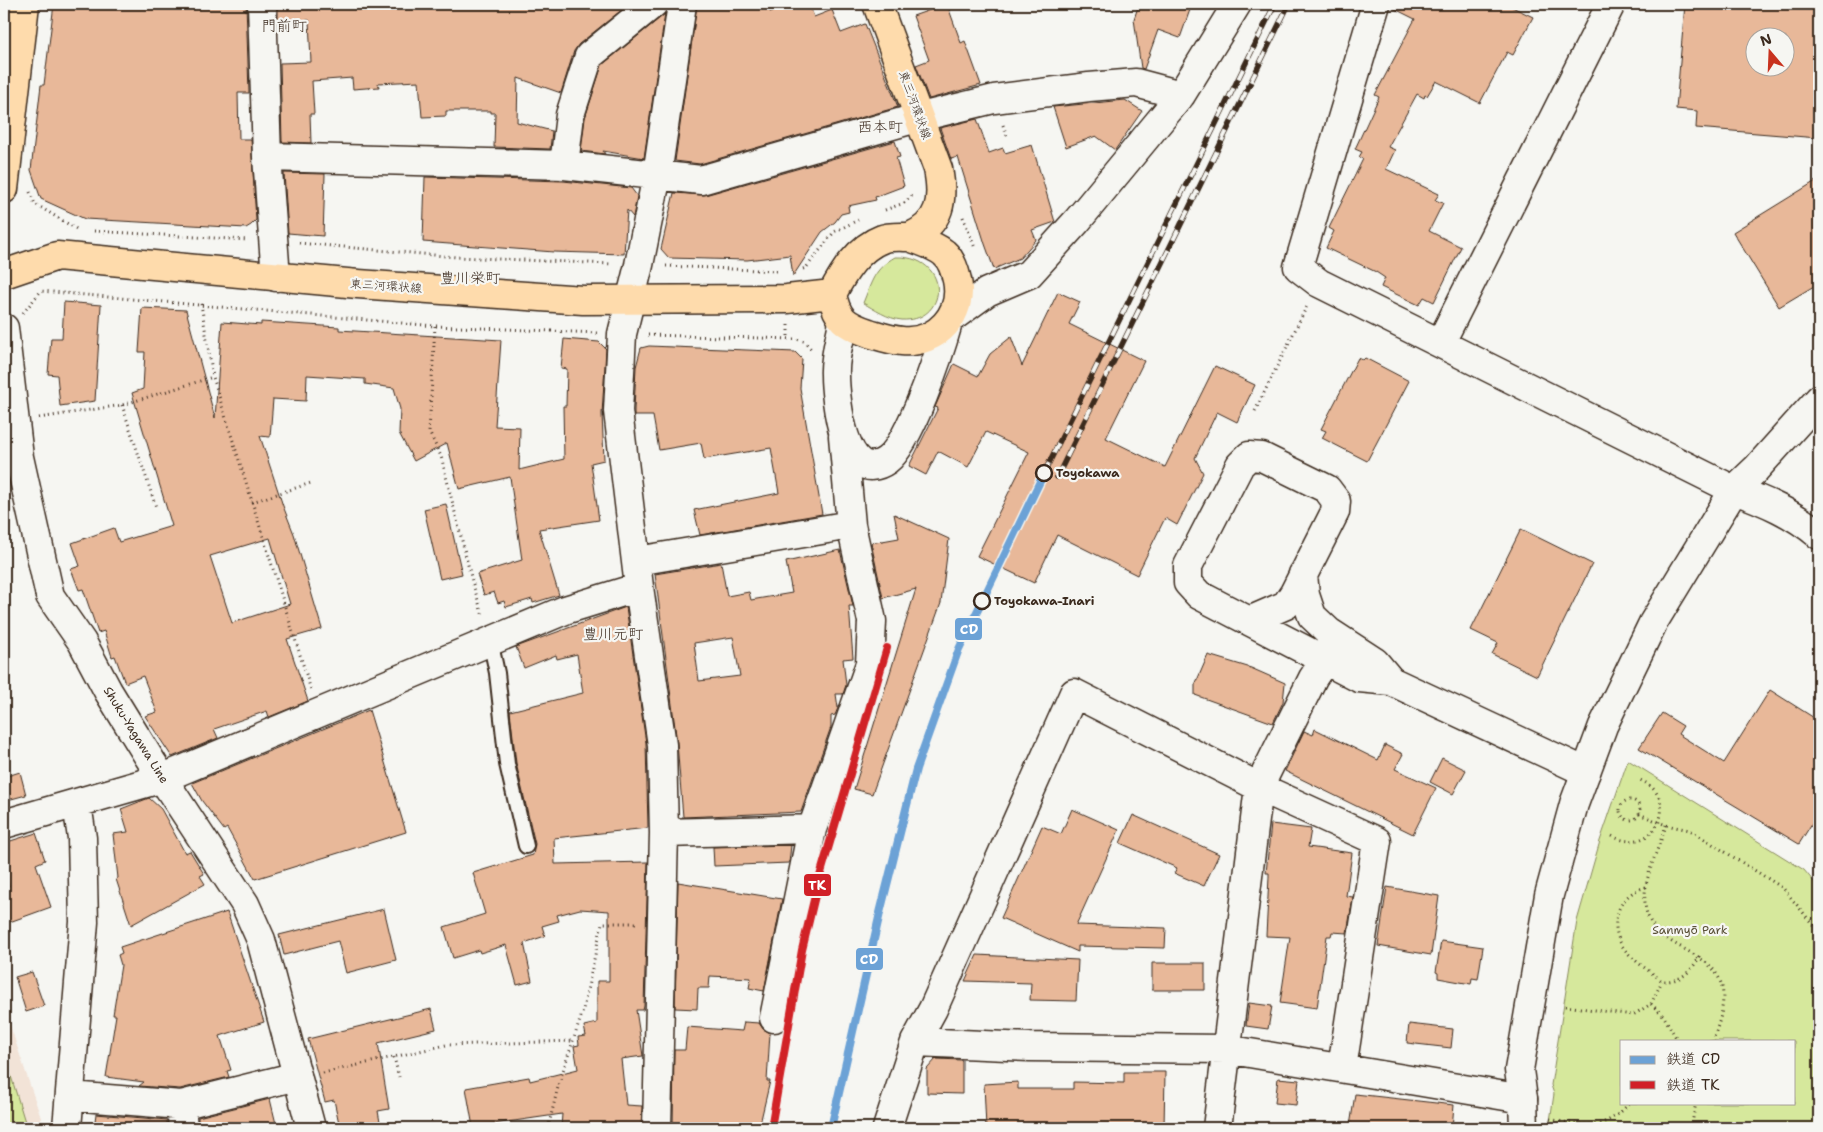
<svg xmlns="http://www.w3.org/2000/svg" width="1823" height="1132" viewBox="0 0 1823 1132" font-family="'Shantell Sans','Klee One',sans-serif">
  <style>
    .built { fill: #f2e3d7 }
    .green { fill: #d6e89c; stroke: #88895d; fill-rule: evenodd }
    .building { fill: #e8b899; stroke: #3b2a1e; fill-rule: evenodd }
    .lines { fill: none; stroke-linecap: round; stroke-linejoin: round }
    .lane-casing { stroke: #3b2a1e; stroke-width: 18 }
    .street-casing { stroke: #3b2a1e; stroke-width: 31 }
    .secondary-casing { stroke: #3b2a1e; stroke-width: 31 }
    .primary-casing { stroke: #3b2a1e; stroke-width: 31 }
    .path { stroke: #3b2a1e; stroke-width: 3; stroke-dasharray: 1 4; stroke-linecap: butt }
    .lane { stroke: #f6f6f2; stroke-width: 14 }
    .street { stroke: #f6f6f2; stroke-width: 28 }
    .secondary { stroke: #f6f6f2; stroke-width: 28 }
    .primary { stroke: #fedbac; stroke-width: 28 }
    .rail-casing { stroke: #3b2a1e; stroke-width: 5.5 }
    .rail { stroke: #f6f6f2; stroke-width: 4; stroke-dasharray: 11; stroke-linecap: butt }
    .rail-1-casing { stroke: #f6f6f2; stroke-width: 11 }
    .rail-2-casing { stroke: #f6f6f2; stroke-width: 11 }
    .rail-1 { stroke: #6ca2d6; stroke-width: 8 }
    .rail-2 { stroke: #d12027; stroke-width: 8 }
    .stop-dot { fill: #f6f6f2; stroke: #3b2a1e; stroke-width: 2.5 }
    .labels { text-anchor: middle; stroke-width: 4.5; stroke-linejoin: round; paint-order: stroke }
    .street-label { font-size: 12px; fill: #3b2a1e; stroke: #f6f6f2 }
    .stop-label { font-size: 12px; font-weight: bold; fill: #3b2a1e; stroke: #f6f6f2; text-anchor: start }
    .park-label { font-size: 12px; fill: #5a5037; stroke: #f6f6f2 }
    .quarter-label { font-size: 15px; fill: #3b2a1e; stroke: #f6f6f2 }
    .line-badge { stroke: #f6f6f2; stroke-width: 2 }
    .badge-label { font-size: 14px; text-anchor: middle; font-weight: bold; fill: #fff }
  </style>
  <rect width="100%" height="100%" fill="#f6f6f2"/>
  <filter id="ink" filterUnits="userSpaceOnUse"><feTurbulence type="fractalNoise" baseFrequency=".02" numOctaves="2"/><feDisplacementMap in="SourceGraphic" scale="10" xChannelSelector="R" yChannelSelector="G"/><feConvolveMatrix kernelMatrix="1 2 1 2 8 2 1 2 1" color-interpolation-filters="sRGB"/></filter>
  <g filter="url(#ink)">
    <path class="built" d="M4 1007 41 1118 40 1128H4Z"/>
    <path class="green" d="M895 257C951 255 950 322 902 320 888 319 874 309 863 303 872 281 874 269 895 257Z
      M1628 760 1804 870 1819 888V1128H1549L1554 1094 1551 1085 1577 921 1600 841ZM1622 1041H1794V1103H1622Z
      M4 1053 25 1122V1128H4Z"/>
    <path class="building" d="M54 4 187 6V4H246L249 93H238L239 139H251L256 220 251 225 246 228 85 219 41 199 31 170 41 85H44Z
      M278 4H629L579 44 574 51 561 93 518 78 517 122 552 131 550 149 494 147 495 113H491V111H446V116L422 117 419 81 378 83 379 87 353 89 352 78 312 81 314 114H310L311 143 282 142 280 63 311 62 309 20 278 23Z
      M697 4H767L770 12 792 4H809L814 17 832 10 841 33 865 24 898 107 700 164 675 161Z
      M947 4 961 43 965 41 981 85 929 99 916 65 929 60 913 16Z
      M1139 4H1192L1180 38 1158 30 1144 69 1141 68 1134 19Z
      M1391 4H1506L1533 17 1513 55 1507 52 1480 103 1436 81 1427 96 1425 95 1424 98 1417 94 1388 147 1395 150 1386 169 1439 194 1435 200 1443 203 1429 231 1461 247 1434 302 1424 297 1419 305 1381 287 1385 278 1376 272 1326 248 1334 231 1329 228 1363 159 1359 157 1362 152 1355 149 1379 97 1375 95 1415 19 1391 7Z
      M1685 4H1819L1818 138 1696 128 1697 111 1676 109ZM1756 38H1786V68H1756Z
      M665 14 644 158 603 151 605 154 581 151 585 118 602 65Z
      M1125 100 1142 111 1115 150 1096 136 1066 147 1053 107Z
      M977 119 989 153 1003 148 1005 153 1032 145 1055 222 1032 230 1036 240 1020 258 994 269 985 244 958 157 951 159 940 128Z
      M895 141 900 157 896 158 904 186 875 197 876 200 848 206 849 212 841 214 835 222 822 232 793 276 790 255 747 260 669 258 661 249 674 193 705 195Z
      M284 173 325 174 323 236 288 233Z
      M425 177 563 181 631 188 637 196 633 217 627 210 624 254 554 252 423 242Z
      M1819 179V283L1779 307 1733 232Z
      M1058 292 1080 302 1069 324 1144 361 1106 438 1165 467 1215 366 1255 385 1237 422 1217 412 1195 458 1203 473 1177 525 1165 518 1137 575 1057 535 1034 583 977 556 1029 452 986 432 968 467 938 451 926 475 909 466 938 408 935 407 954 364 978 376 990 354 1011 337 1022 366Z
      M64 302 101 305 95 401 60 406 57 375 48 374 51 338H62Z
      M142 308 186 310 215 418 222 322 261 325V322L339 327V330L501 340 495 426 520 427 519 470 564 459 563 406H566L567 369 561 368 564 339 599 342 606 349 602 414 604 460 591 463 599 520 539 529 559 595 533 603 532 599 506 607 504 601 498 603 494 592 484 595 477 574 522 560 510 477 459 489 447 443 414 461 399 433 400 409 394 388 365 384V379L307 375 306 401 273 399 270 437 260 436 283 506 294 534 322 629 287 639 308 701 269 717 267 711 214 729 218 738 172 757 145 716 157 712 143 676 125 683 115 656 112 657 104 631 98 633 83 589 79 590 71 569 80 566 72 543 114 528 119 542 172 526 132 393 143 389 145 352H139ZM270 538 290 604 232 623 210 556Z
      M649 346 795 352 802 359 800 388 822 514 700 535 694 510 779 493 771 448 704 459 701 443 659 450 653 416H634V410L636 367 641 348Z
      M1358 358 1363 360 1365 358 1409 381 1367 461 1322 438 1326 431 1321 429Z
      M446 504 462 574 440 579 424 509Z
      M894 514 949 539 941 603 872 794 854 789 916 589 883 598 871 543 899 538Z
      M1521 529 1592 564 1537 676 1492 654 1498 643 1471 630Z
      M840 550 853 606H849L853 658 843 659 846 685 843 694H836L838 708 835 715 831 716V727L801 812 683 817 677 743 655 574 721 563 727 596 749 592 751 600 792 593 786 562ZM733 637 740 676 699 681 694 643Z
      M626 607 646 743 648 828 554 838 555 864 648 862 644 1006 643 1010H636L643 1056 621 1059 626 1105 642 1106 641 1128H561L562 1114 473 1127 466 1088 529 1077 530 1081 578 1069 574 1046 579 1045 578 1037 586 1036 584 1026 597 1023V981H609V911L580 909 557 915 559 921 542 926 545 936 524 943 532 981 517 985 506 945 480 953 479 950 453 958 444 927 485 914 473 873 533 855 535 844 516 763 510 711 583 693 577 654 557 659 556 655 524 668 516 647Z
      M1208 655 1251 668 1285 683 1283 702 1273 723 1195 695V685Z
      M1770 690 1819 721V812L1799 844 1639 748 1662 713 1683 726 1678 734 1724 763Z
      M369 710 406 832 255 879 227 828 224 830 202 801 192 783Z
      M1315 729 1378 760 1385 745 1403 754 1395 769 1436 788 1413 834 1285 771 1304 731 1313 735Z
      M1442 758 1466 770 1453 794 1430 782Z
      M20 772 26 795 4 801V777Z
      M149 798 161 809 185 853 190 851 204 874 200 876 205 884 131 925 116 879 118 878 113 834 128 832 121 809Z
      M1072 809 1119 830 1076 925 1166 928 1165 948 1078 946V952L1001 918 1042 826 1061 834Z
      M1133 815 1219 854 1204 886 1174 873 1177 868 1120 843Z
      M1271 824 1311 829 1308 847 1352 853 1346 896 1353 897 1347 933 1332 932 1331 936H1327L1317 1008 1280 1003 1290 937 1266 936 1269 877V873H1266Z
      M36 833 45 860 36 864 51 907 4 924V887L9 886 4 870V843Z
      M791 845 789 863 714 866 713 847Z
      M678 882 782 899 764 991 749 988 751 978 710 976 709 988H698L697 1009 675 1008Z
      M1387 887 1439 896 1431 955 1378 946Z
      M384 909 396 960 346 973 338 941 284 955 279 935Z
      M227 912 264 1022 220 1036 231 1070 227 1071 229 1077 180 1089 139 1086 144 1082 106 1077 116 1015H113L121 965 118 955 122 953 120 947Z
      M1441 941 1483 947 1478 979 1472 978 1471 984 1438 978V973L1436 972Z
      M977 955 1078 960 1076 1001 1030 1000 1031 983 965 981Z
      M1152 963H1205V990H1152Z
      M32 972 44 1006 26 1012 15 977Z
      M1249 1003 1272 1006 1268 1029 1246 1026Z
      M431 1009 436 1029 378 1043 389 1109 378 1111 381 1128H340L334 1100 325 1102 308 1039Z
      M744 1022 759 1023 763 1029 770 1033 767 1081H770L759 1128H673L674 1050H685L687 1027 742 1031Z
      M1409 1024 1453 1029 1451 1048 1407 1043Z
      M936 1059 962 1060V1094L927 1093V1069Z
      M1124 1072H1165L1164 1128 1073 1126V1128H986L984 1084 1018 1082V1089H1073V1082L1124 1083Z
      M1278 1078 1299 1080 1296 1105 1275 1103Z
      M1355 1094 1454 1105 1452 1128 1350 1126Z
      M270 1099 277 1128H198V1117Z
      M96 1114 167 1120V1128H94Z"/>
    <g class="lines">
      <g class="lane-casing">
        <path id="lane" d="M490 640 497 673 507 764 526 846"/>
      </g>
      <g class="street-casing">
        <path id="street" d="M262 4 267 157 276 277
          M1376 4 1298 267 1319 283 1734 490C1765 501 1793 513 1819 535
          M267 157 564 165 701 180 920 117 994 99 1089 87 1136 83 1181 95
          M564 165 570 115 589 56 653 4
          M950 319 987 292 1029 274 1077 221 1181 95 1237 4
          M843 322C840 339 834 358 835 374 835 397 844 490 887 460 910 443 940 352 948 323
          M1441 342 1611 4
          M1249 456 1262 457 1327 489 1336 501 1335 512 1294 593 1286 605 1249 621 1199 595 1188 583V566L1240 465Z
          M637 561 851 525
          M1303 574 1305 595 1312 616 1329 632 1375 662 1391 681
          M1249 621 1359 678 1391 681 1586 772
          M4 824 163 778 565 610 639 587
          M664 833 812 829
          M774 1018 812 829 870 664 872 621 851 525 843 436
          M915 1042 1030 1047 1226 1049 1523 1099 1524 1128
          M71 1096 181 1105 297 1076
          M181 1105 183 1128
          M67 1128 84 922 82 838 77 804
          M657 1128 664 833 662 745 639 587 618 411 622 334 639 265 657 175 682 4
          M887 1128 915 1042 933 1009 1074 693 1259 787 1377 841 1342 1068
          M1217 1128 1259 787 1313 678 1325 660"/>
      </g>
      <g class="secondary-casing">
        <path id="secondary" d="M4 328 19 457 50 596 82 642 108 691 153 764 245 904 261 940 311 1128
          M1523 1099 1519 1070 1549 895 1574 804 1603 726 1653 623 1734 490 1756 469 1819 399"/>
      </g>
      <g class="primary-casing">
        <path id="primary" d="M877 4 938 169C944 200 941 223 910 237
          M4 189 25 4
          M910 237C922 242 934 245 944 253 952 260 955 271 957 280 964 314 937 344 902 341 890 340 879 336 869 333 845 325 837 319 832 294 843 273 858 248 882 239 889 236 901 237 910 237Z
          M4 274 57 256 358 284 583 300 787 299 832 294"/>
      </g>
      <path class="path" d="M1003 125 1007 136
        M30 192 35 204 78 230
        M885 210 904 203 914 194
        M963 217 975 248
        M94 231 248 240
        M299 243 456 257 612 264
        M666 266 777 271
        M803 269 806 268 834 232 858 220
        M201 304 213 377 311 690
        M23 313 41 291 435 326 597 333
        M788 325V339
        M435 326 429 432 441 456 472 581 483 616
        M648 335 796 339 804 341 811 349
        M122 405 156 507
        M1255 411 1308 304
        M39 418 122 405 213 377
        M252 502 311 483
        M1620 810a10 10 0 1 1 20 0a10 10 0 1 1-20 0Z
        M1639 814 1666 825 1690 830 1783 888 1819 932
        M1666 825C1659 849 1643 878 1645 903 1649 958 1733 943 1722 1008 1721 1019 1716 1030 1713 1041
        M1612 836C1655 858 1683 798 1640 780
        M1646 887C1617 894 1606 927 1626 951 1635 962 1650 971 1662 981 1681 982 1691 972 1700 956
        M1651 1004 1663 1015 1678 1041
        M1565 1006 1633 1015 1651 1004 1662 981
        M394 1057 399 1077
        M323 1073 446 1045 573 1041
        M1550 1119C1582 1126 1606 1132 1629 1103
        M548 1128 559 1083 582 1014 602 923H637
        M1691 1128 1696 1103"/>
      <use href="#lane" class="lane"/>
      <use href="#street" class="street"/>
      <use href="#secondary" class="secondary"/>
      <use href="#primary" class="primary"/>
      <g class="rail-casing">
        <path id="rail" d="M1044 473 1275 4
          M1057 477 1289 4"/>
      </g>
      <use href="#rail" class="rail"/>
      <g class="rail-1-casing">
        <path id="rail-1" d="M831 1128 880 913 916 769 959 649 1044 473"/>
      </g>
      <g class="rail-2-casing">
        <path id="rail-2" d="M771 1128 802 950 818 883 887 648"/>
      </g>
      <use href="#rail-1" class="rail-1"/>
      <use href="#rail-2" class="rail-2"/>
    </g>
  </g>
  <g class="stop-dot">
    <circle cx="1044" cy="473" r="8"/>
    <circle cx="982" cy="601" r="8"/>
  </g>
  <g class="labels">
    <g class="street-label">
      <text transform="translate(915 105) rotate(70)" y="4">東三河環状線</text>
      <text transform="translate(386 286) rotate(4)" y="4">東三河環状線</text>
      <text transform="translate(136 735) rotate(58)" y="4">Shuku-Yagawa Line</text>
    </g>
    <g class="stop-label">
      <text x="1056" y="477">Toyokawa</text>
      <text x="994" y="605">Toyokawa-Inari</text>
    </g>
    <g class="park-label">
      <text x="1690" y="934">Sanmyō Park</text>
    </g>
    <g class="quarter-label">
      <text x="284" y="31">門前町</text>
      <text x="880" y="132">西本町</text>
      <text x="470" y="283">豊川栄町</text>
      <text x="613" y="639">豊川元町</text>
    </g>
  </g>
  <g class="line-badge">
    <rect x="954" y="617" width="29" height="24" rx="5" fill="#6ca2d6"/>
    <rect x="803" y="873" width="29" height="24" rx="5" fill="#d12027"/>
    <rect x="855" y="947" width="29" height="24" rx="5" fill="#6ca2d6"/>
  </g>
  <g class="badge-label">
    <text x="969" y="634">CD</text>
    <text x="817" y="890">TK</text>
    <text x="869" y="964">CD</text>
  </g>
  <rect width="1823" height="1132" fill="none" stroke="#f6f6f2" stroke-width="20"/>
  <rect x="10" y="10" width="1803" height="1112" fill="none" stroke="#3b2a1e" stroke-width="2" filter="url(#ink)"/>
  <rect x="1620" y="1040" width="175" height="65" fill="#f6f6f2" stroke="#aba49d"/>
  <rect x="1630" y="1056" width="25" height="8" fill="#6ca2d6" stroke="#aba49d"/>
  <text x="1666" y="1064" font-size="15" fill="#3b2a1e">鉄道 CD</text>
  <rect x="1630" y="1081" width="25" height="8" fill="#d12027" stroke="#aba49d"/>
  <text x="1666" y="1090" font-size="15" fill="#3b2a1e">鉄道 TK</text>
  <g transform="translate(1770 52) rotate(341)"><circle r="24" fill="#f6f6f2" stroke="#aba49d"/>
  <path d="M0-4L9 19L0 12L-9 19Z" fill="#c8321e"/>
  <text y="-8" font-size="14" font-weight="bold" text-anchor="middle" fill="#3b2a1e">N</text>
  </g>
</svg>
